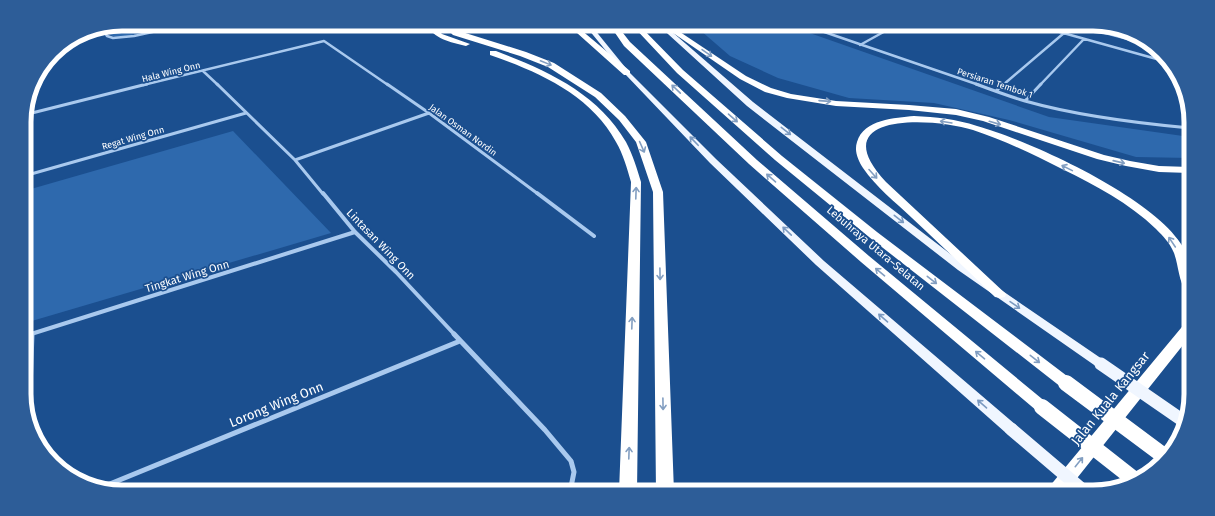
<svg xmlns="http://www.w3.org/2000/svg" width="1215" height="516" viewBox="0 0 1215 516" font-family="'Fira Sans',sans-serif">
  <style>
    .green { fill: #2e69ad }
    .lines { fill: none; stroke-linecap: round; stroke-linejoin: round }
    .street-far3 { stroke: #a9c9ee; stroke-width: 2.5 }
    .street-far2 { stroke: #a9c9ee; stroke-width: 3 }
    .street-far1 { stroke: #a9c9ee; stroke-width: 4 }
    .street { stroke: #a9c9ee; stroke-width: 5 }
    .primary { fill: #f0f6ff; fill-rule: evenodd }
    .highway { fill: #fff; fill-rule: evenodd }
    .primary-bridge { stroke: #f0f6ff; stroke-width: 13 }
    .highway-bridge { stroke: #fff; stroke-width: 16 }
    .oneway { stroke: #829ec1 }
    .oneway2 { stroke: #7b9ac1 }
    .labels { text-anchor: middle; stroke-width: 3.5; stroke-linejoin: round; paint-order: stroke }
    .far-street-label { font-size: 9px; fill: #fff; stroke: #1b4f8f }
    .street-label { font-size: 11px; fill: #fff; stroke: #1b4f8f }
    .near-street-label { font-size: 13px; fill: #fff; stroke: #1b4f8f }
    .rim { fill: none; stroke: #fff; stroke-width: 5 }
  </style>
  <rect width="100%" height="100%" fill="#1b4f8f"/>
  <path class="green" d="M122 24H175C160 28 126 39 113 36 109 35 107 31 104 27Z
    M693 24H784L1049 117 1190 137V158L1136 157 1009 120 934 103 849 98 778 78 730 56Z
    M233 131 331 233 25 323 24 191Z"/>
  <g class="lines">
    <path class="street-far3" d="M305 24 314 31
      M801 24 979 85
      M1031 24 1171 63
      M1071 24 1147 44
      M102 28 107 36 113 38 134 36 189 24
      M860 45 898 24
      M203 71 218 85
      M143 85 324 41 388 85
      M1003 85 1064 33
      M1040 85 1084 39"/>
    <path class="street-far2" d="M217 84 295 160 323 194
      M387 84 429 113 538 194
      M976 84C992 90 1008 96 1025 101 1078 116 1135 123 1190 128
      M996 91 1004 84
      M1025 101 1041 84
      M24 115 147 84
      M295 160 429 113
      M24 176 246 113"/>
    <path class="street-far1" d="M323 193 355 232 396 272 455 335
      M537 193 594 236
      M28 335 355 232"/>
    <path class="street" d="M454 334 545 430 571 461 574 472 570 492
      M25 336 32 334
      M29 417 32 334
      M100 488 460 341"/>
    <path class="primary" d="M584 24H590L629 72 716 159 824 261 1016 425 1018 429 1016 433 1011 434 1006 433 816 265 710 163 625 74Z
      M657 24H663L753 102 966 266 1105 361 1107 364 1105 367 1101 368 1097 367 958 270 747 106Z"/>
    <path class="highway" d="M426 24H432L442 34 470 44 466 46C450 42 434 39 426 24Z
      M442 24H449L459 31 526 52 554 63 601 93 625 116 646 142 663 192 674 492H656L653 192 636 142 619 120 595 97 548 67 520 56 453 35Z
      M567 24H574L630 71V75H624Z
      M609 24H616L630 42 757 160 869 256 1047 403 1050 407 1047 411 1042 413 1037 411 861 262 749 164 624 46Z
      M631 24H638L683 70 782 156 877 232 1071 379 1073 383 1071 387 1066 389 1061 387 869 237 775 160 677 73Z
      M660 24H668L746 76 771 88 791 94 836 101 909 105 956 109 989 117 1104 155 1130 161 1159 166 1190 167V173L1159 172 1126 166 1097 159 983 121 956 115 909 110 836 106 787 98 765 92 740 79Z
      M490 51H496C546 70 598 93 626 142 633 155 637 169 641 182L637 492H619L631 182C627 168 623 154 616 142 590 94 538 72 490 55Z
      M914 116C936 117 956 119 977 126 1031 141 1155 198 1183 247 1191 261 1191 278 1191 294L1187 293C1178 280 1179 267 1174 253 1170 243 1163 236 1156 229 1129 203 1095 185 1062 169 1033 154 1003 140 973 130 932 117 821 112 886 182L1006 294 1005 297 1000 298 995 297C968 271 940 244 912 218 895 202 876 187 863 168 858 160 854 151 857 142 864 119 895 118 914 116Z
      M1191 320V335L1066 492H1047L1049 487 1186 322Z"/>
    <path class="primary-bridge" d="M1101 364 1185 422
      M1011 429 1085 492"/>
    <path class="highway-bridge" d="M1066 383 1164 456
      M1042 407 1135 480"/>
  </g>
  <defs><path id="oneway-shaft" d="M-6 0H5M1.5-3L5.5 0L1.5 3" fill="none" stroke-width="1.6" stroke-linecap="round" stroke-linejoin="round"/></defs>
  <g class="oneway">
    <use href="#oneway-shaft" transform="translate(707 53) rotate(35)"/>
    <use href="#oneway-shaft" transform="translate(546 63) rotate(22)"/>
    <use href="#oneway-shaft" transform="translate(676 89) rotate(-136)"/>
    <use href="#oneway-shaft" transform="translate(825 101) rotate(4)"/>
    <use href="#oneway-shaft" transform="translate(733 118) rotate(41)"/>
    <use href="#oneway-shaft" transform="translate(946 122) rotate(-171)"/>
    <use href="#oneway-shaft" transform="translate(995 123) rotate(16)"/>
    <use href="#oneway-shaft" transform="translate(642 147) rotate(66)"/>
    <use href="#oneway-shaft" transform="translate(1119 162) rotate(13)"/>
    <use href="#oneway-shaft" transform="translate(1067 168) rotate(-154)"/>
    <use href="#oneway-shaft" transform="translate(873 174) rotate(48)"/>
    <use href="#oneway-shaft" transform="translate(771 178) rotate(-139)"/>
    <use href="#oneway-shaft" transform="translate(636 193) rotate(-88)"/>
    <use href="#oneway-shaft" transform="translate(1172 242) rotate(-124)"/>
    <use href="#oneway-shaft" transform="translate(880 272) rotate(-140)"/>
    <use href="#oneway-shaft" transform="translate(660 274) rotate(89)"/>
    <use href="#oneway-shaft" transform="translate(932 280) rotate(38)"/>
    <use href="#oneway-shaft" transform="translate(632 323) rotate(-88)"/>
    <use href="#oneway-shaft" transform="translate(980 355) rotate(-140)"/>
    <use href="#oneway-shaft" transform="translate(1035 359) rotate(38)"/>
    <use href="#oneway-shaft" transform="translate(663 404) rotate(89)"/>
    <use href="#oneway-shaft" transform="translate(629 453) rotate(-88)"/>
    <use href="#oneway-shaft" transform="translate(1079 462) rotate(-51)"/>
  </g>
  <g class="oneway2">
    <use href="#oneway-shaft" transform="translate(786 131) rotate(38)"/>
    <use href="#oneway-shaft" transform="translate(694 141) rotate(-134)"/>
    <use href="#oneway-shaft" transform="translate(899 219) rotate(38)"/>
    <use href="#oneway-shaft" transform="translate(787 231) rotate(-136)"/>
    <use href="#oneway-shaft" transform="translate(1015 305) rotate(35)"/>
    <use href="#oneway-shaft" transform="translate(883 318) rotate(-139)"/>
    <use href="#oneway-shaft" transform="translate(982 404) rotate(-139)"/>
  </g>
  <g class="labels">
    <g class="far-street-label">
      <text transform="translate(171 72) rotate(-14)" y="3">Hala Wing Onn</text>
      <text transform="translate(995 83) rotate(18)" y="3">Persiaran Tembok 1</text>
      <text transform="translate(463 130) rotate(36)" y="3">Jalan Osman Nordin</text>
      <text transform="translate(133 138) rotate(-16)" y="3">Regat Wing Onn</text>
    </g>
    <g class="street-label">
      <text transform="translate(381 244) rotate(46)" y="4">Lintasan Wing Onn</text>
      <text transform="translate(876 248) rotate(40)" y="4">Lebuhraya Utara–Selatan</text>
      <text transform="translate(187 276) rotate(-17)" y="4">Tingkat Wing Onn</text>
    </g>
    <g class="near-street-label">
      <text transform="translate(1110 398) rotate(-51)" y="5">Jalan Kuala Kangsar</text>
      <text transform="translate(276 404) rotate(-22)" y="5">Lorong Wing Onn</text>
    </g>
  </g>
  <path d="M0 0H1215V516H0ZM122 31H1093A91 91 0 0 1 1184 122V394A91 91 0 0 1 1093 485H122A91 91 0 0 1 31 394V122A91 91 0 0 1 122 31Z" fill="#2d5d98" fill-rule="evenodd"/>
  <path class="rim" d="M122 31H1093A91 91 0 0 1 1184 122V394A91 91 0 0 1 1093 485H122A91 91 0 0 1 31 394V122A91 91 0 0 1 122 31Z"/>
</svg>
